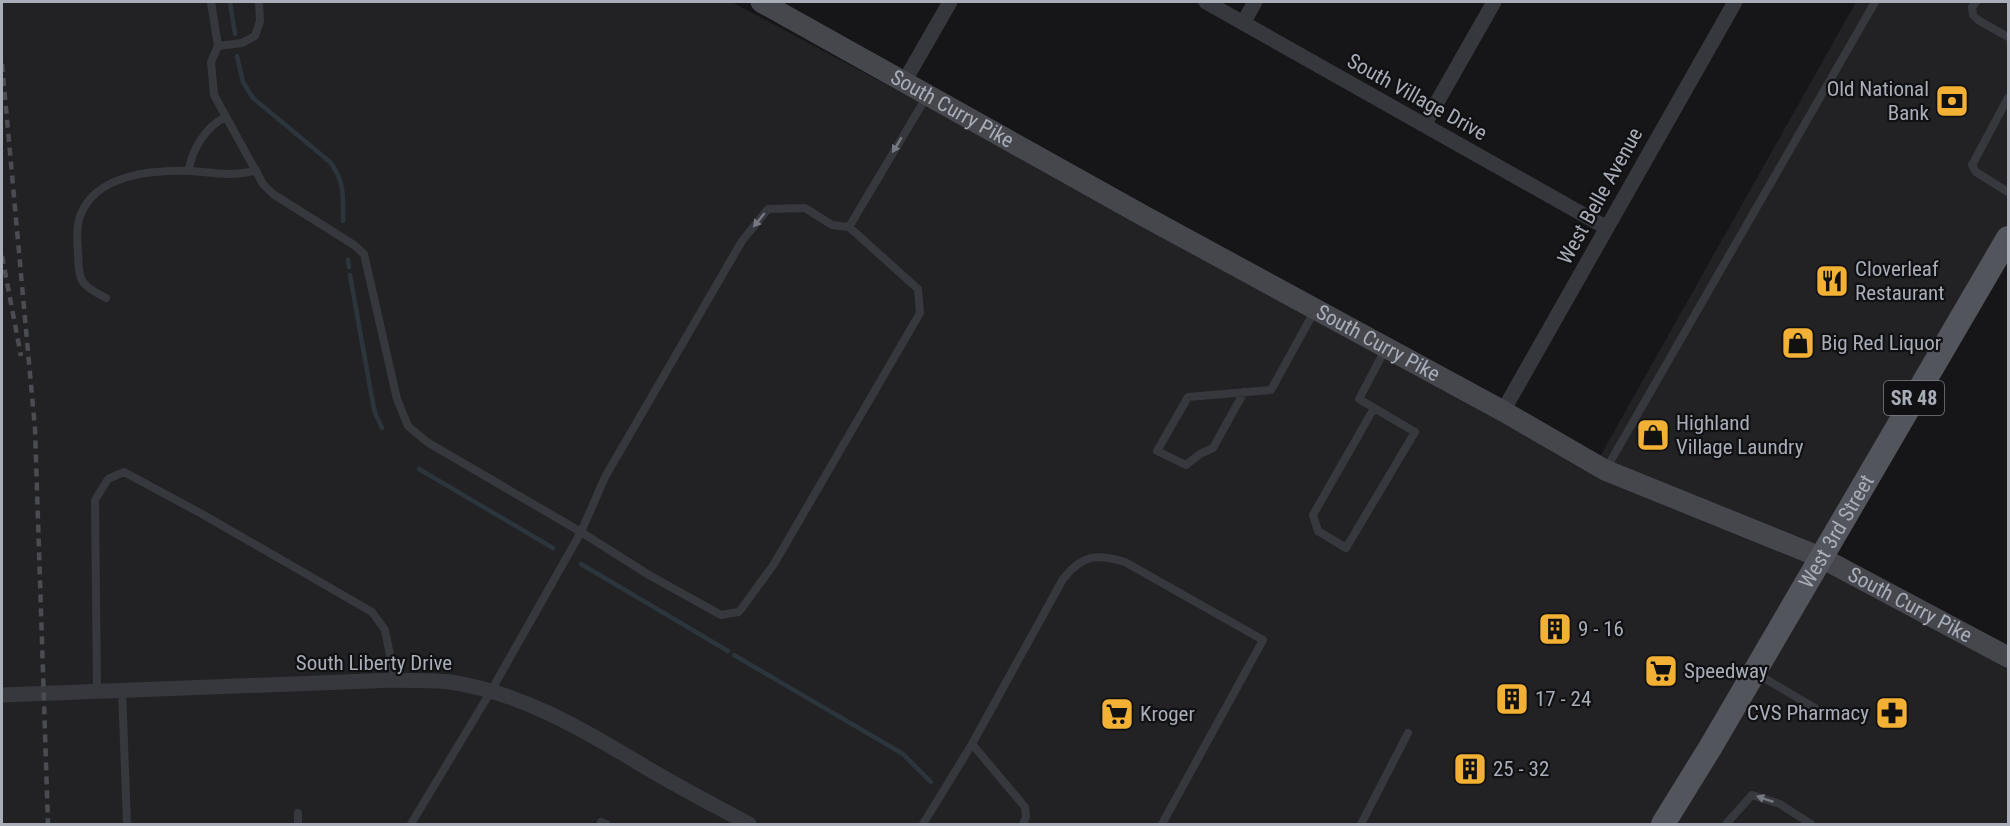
<svg xmlns="http://www.w3.org/2000/svg" width="2010" height="826" viewBox="0 0 2010 826" font-family="'Roboto Condensed',sans-serif">
  <style>
    .built { fill: #222225 }
    .lines { fill: none; stroke-linecap: round; stroke-linejoin: round }
    .stream { stroke: #2c353c; stroke-width: 4.5 }
    .service { stroke: #37383d; stroke-width: 8 }
    .minor { stroke: #37383d; stroke-width: 15 }
    .secondary { stroke: #45474d; stroke-width: 21 }
    .primary { stroke: #53555c; stroke-width: 24 }
    .rail { stroke: #4a4c52; stroke-width: 4.5; stroke-dasharray: 8 6; stroke-linecap: butt }
    .oneway { fill: #757881 }
    .labels { text-anchor: middle; stroke-width: 4.5; stroke-linejoin: round; paint-order: stroke }
    .shield { fill: #111113; stroke: #7b7e86; stroke-width: 1.5 }
    .shield-label { font-size: 20px; font-weight: bold; fill: #a8adb8 }
    .poi-label { font-size: 21px; fill: #a8adb8; stroke: #111113; text-anchor: start }
    .street-label { font-size: 21px; fill: #a8adb8; stroke: #111113 }
  </style>
  <rect width="100%" height="100%" fill="#161618"/>
  <path class="built" d="M2 2H732L1187 246 1598 460 1856 2H2008V226L1821 558 2008 665V824H2Z"/>
  <g class="lines">
    <path class="stream" d="M230 2 235 34
      M237 56 243 82 253 98 330 162C345 181 343 197 343 221
      M348 260 349 267
      M350 275 371 393 375 413 382 428
      M419 469 553 548
      M581 564 728 651
      M734 655 903 754 931 782"/>
    <path class="service" d="M211 2 218 46 211 62 214 95 263 184 273 194 354 245 364 254 397 399 408 426 427 442 581 532 491 691 411 824
      M1976 2 1972 7 1973 15 1978 20 2008 37
      M218 46 242 43 255 36 260 21 259 2
      M2008 98 1972 165 1976 172 2008 192
      M189 171C191 150 206 127 225 117
      M849 227 918 289 920 313 774 564 739 612 721 615 649 575 581 532 605 477 742 241 768 209 805 208 832 225 849 227 927 96
      M106 298C80 284 79 283 78 252 77 241 76 227 80 216 96 173 154 170 192 171 214 173 235 177 256 170
      M1244 392 1213 448 1200 454 1186 465 1157 451 1188 397 1271 390 1315 310
      M1374 408 1313 515 1318 531 1346 548 1415 432 1359 399 1386 348
      M1606 469 1875 2
      M1757 674 1815 708
      M122 689 127 824
      M97 690 95 500 108 479 124 472 202 514 372 612 385 630 395 680
      M972 744 1025 807 1026 817 1023 824
      M298 813V824
      M601 822 606 824
      M923 824 972 744 1063 579C1082 555 1096 553 1125 562L1263 640 1162 824
      M1361 824 1408 733
      M1726 824 1752 795 1780 804 1811 824"/>
    <path class="minor" d="M1206 2 1607 228
      M1243 23 1255 2
      M904 82 950 2
      M1424 125 1494 2
      M1503 411 1735 2
      M2 695 395 680C413 681 432 680 450 682 518 692 579 727 637 762 673 784 712 804 749 824"/>
    <path class="secondary" id="s1" d="M761 2 1144 216 1503 411 1605 470 1820 557 2008 657"/>
    <path class="primary" id="s2" d="M1663 824 1710 748 2008 238"/>
    <path class="rail" d="M2 64 35 429 48 824
      M2 256 21 356"/>
  </g>
  <defs><path id="oneway-solid" d="M-6-.8H1V-3.2L6.5 0L1 3.2V.8H-6Z" transform="scale(1.5)"/></defs>
  <g class="oneway">
    <use href="#oneway-solid" transform="translate(897 145) rotate(121)"/>
    <use href="#oneway-solid" transform="translate(759 220) rotate(129)"/>
    <use href="#oneway-solid" transform="translate(1765 799) rotate(-161)"/>
  </g>
  <defs>
    <g id="bank-square" transform="scale(1.725)"><rect x="-9" y="-9" width="18" height="18" rx="4" fill="#f2b134" stroke="#111113"/><path d="M-6-4H6V4H-6ZM0-2.3a2.3 2.3 0 1 0 0 4.6a2.3 2.3 0 1 0 0-4.6Z" fill="#111"/></g>
    <g id="restaurant-square" transform="scale(1.725)"><rect x="-9" y="-9" width="18" height="18" rx="4" fill="#f2b134" stroke="#111113"/><path d="M-5-6h1v4h1v-4h1v4h1v-4h1v5L-1.5 .5V6h-2V.5L-5-1ZM5-6V6H3V1.5H1.5Q1.5-4 5-6Z" fill="#111"/></g>
    <g id="shop-square" transform="scale(1.725)"><rect x="-9" y="-9" width="18" height="18" rx="4" fill="#f2b134" stroke="#111113"/><path d="M-5-2.5h2.3a2.7 3.5 0 0 1 5.4 0H5L5.5 6h-11ZM-1.5-2.5h3a1.5 2.3 0 0 0-3 0Z" fill="#111"/></g>
    <g id="building-square" transform="scale(1.725)"><rect x="-9" y="-9" width="18" height="18" rx="4" fill="#f2b134" stroke="#111113"/><path d="M-4-6H4V6H1V3H-1V6H-4ZM-2.5-4.3h1.7v1.8h-1.7ZM.8-4.3h1.7v1.8H.8ZM-2.5-1h1.7V.8h-1.7ZM.8-1h1.7V.8H.8Z" fill="#111"/></g>
    <g id="supermarket-square" transform="scale(1.725)"><rect x="-9" y="-9" width="18" height="18" rx="4" fill="#f2b134" stroke="#111113"/><path d="M-6-5.5h2.5l.6 2H6L4.5 2H-2.5L-4.4-4H-6ZM-1.5 3.2a1.3 1.3 0 1 0 .1 0ZM3 3.2a1.3 1.3 0 1 0 .1 0Z" fill="#111"/></g>
    <g id="pharmacy-square" transform="scale(1.725)"><rect x="-9" y="-9" width="18" height="18" rx="4" fill="#f2b134" stroke="#111113"/><path d="M-2-6h4v4h4v4h-4v4h-4v-4h-4v-4h4Z" fill="#111"/></g>
  </defs>
  <g fill-rule="evenodd">
    <use href="#bank-square" x="1952" y="101"/>
    <use href="#restaurant-square" x="1832" y="281"/>
    <use href="#shop-square" x="1798" y="343"/>
    <use href="#shop-square" x="1653" y="435"/>
    <use href="#building-square" x="1555" y="629"/>
    <use href="#supermarket-square" x="1661" y="671"/>
    <use href="#building-square" x="1512" y="699"/>
    <use href="#pharmacy-square" x="1892" y="713"/>
    <use href="#supermarket-square" x="1117" y="714"/>
    <use href="#building-square" x="1470" y="769"/>
  </g>
  <g class="labels">
    <rect class="shield" x="1884" y="381" width="60" height="34" rx="4.5"/>
    <g class="shield-label">
      <text x="1914" y="405">SR 48</text>
    </g>
    <g class="poi-label">
      <text x="1929" y="96" text-anchor="end">Old National<tspan x="1929" dy="24">Bank</tspan></text>
      <text x="1855" y="276">Cloverleaf<tspan x="1855" dy="24">Restaurant</tspan></text>
      <text x="1821" y="350">Big Red Liquor</text>
      <text x="1676" y="430">Highland<tspan x="1676" dy="24">Village Laundry</tspan></text>
      <text x="1578" y="636">9 - 16</text>
      <text x="1684" y="678">Speedway</text>
      <text x="1535" y="706">17 - 24</text>
      <text x="1869" y="720" text-anchor="end">CVS Pharmacy</text>
      <text x="1140" y="721">Kroger</text>
      <text x="1493" y="776">25 - 32</text>
    </g>
    <g class="street-label">
      <text transform="translate(1417 97) rotate(29)" y="7">South Village Drive</text>
      <text dy="7" stroke="none"><textPath href="#s1" startOffset="219">South Curry Pike</textPath></text>
      <text transform="translate(1600 196) rotate(-61)" y="7">West Belle Avenue</text>
      <text dy="7" stroke="none"><textPath href="#s1" startOffset="705">South Curry Pike</textPath></text>
      <text dy="7" stroke="none"><textPath href="#s2" startOffset="340">West 3rd Street</textPath></text>
      <text dy="7" stroke="none"><textPath href="#s1" startOffset="1299">South Curry Pike</textPath></text>
      <text x="374" y="670">South Liberty Drive</text>
    </g>
  </g>
  <rect width="2010" height="826" fill="none" stroke="#a8adb8" stroke-width="6"/>
</svg>
